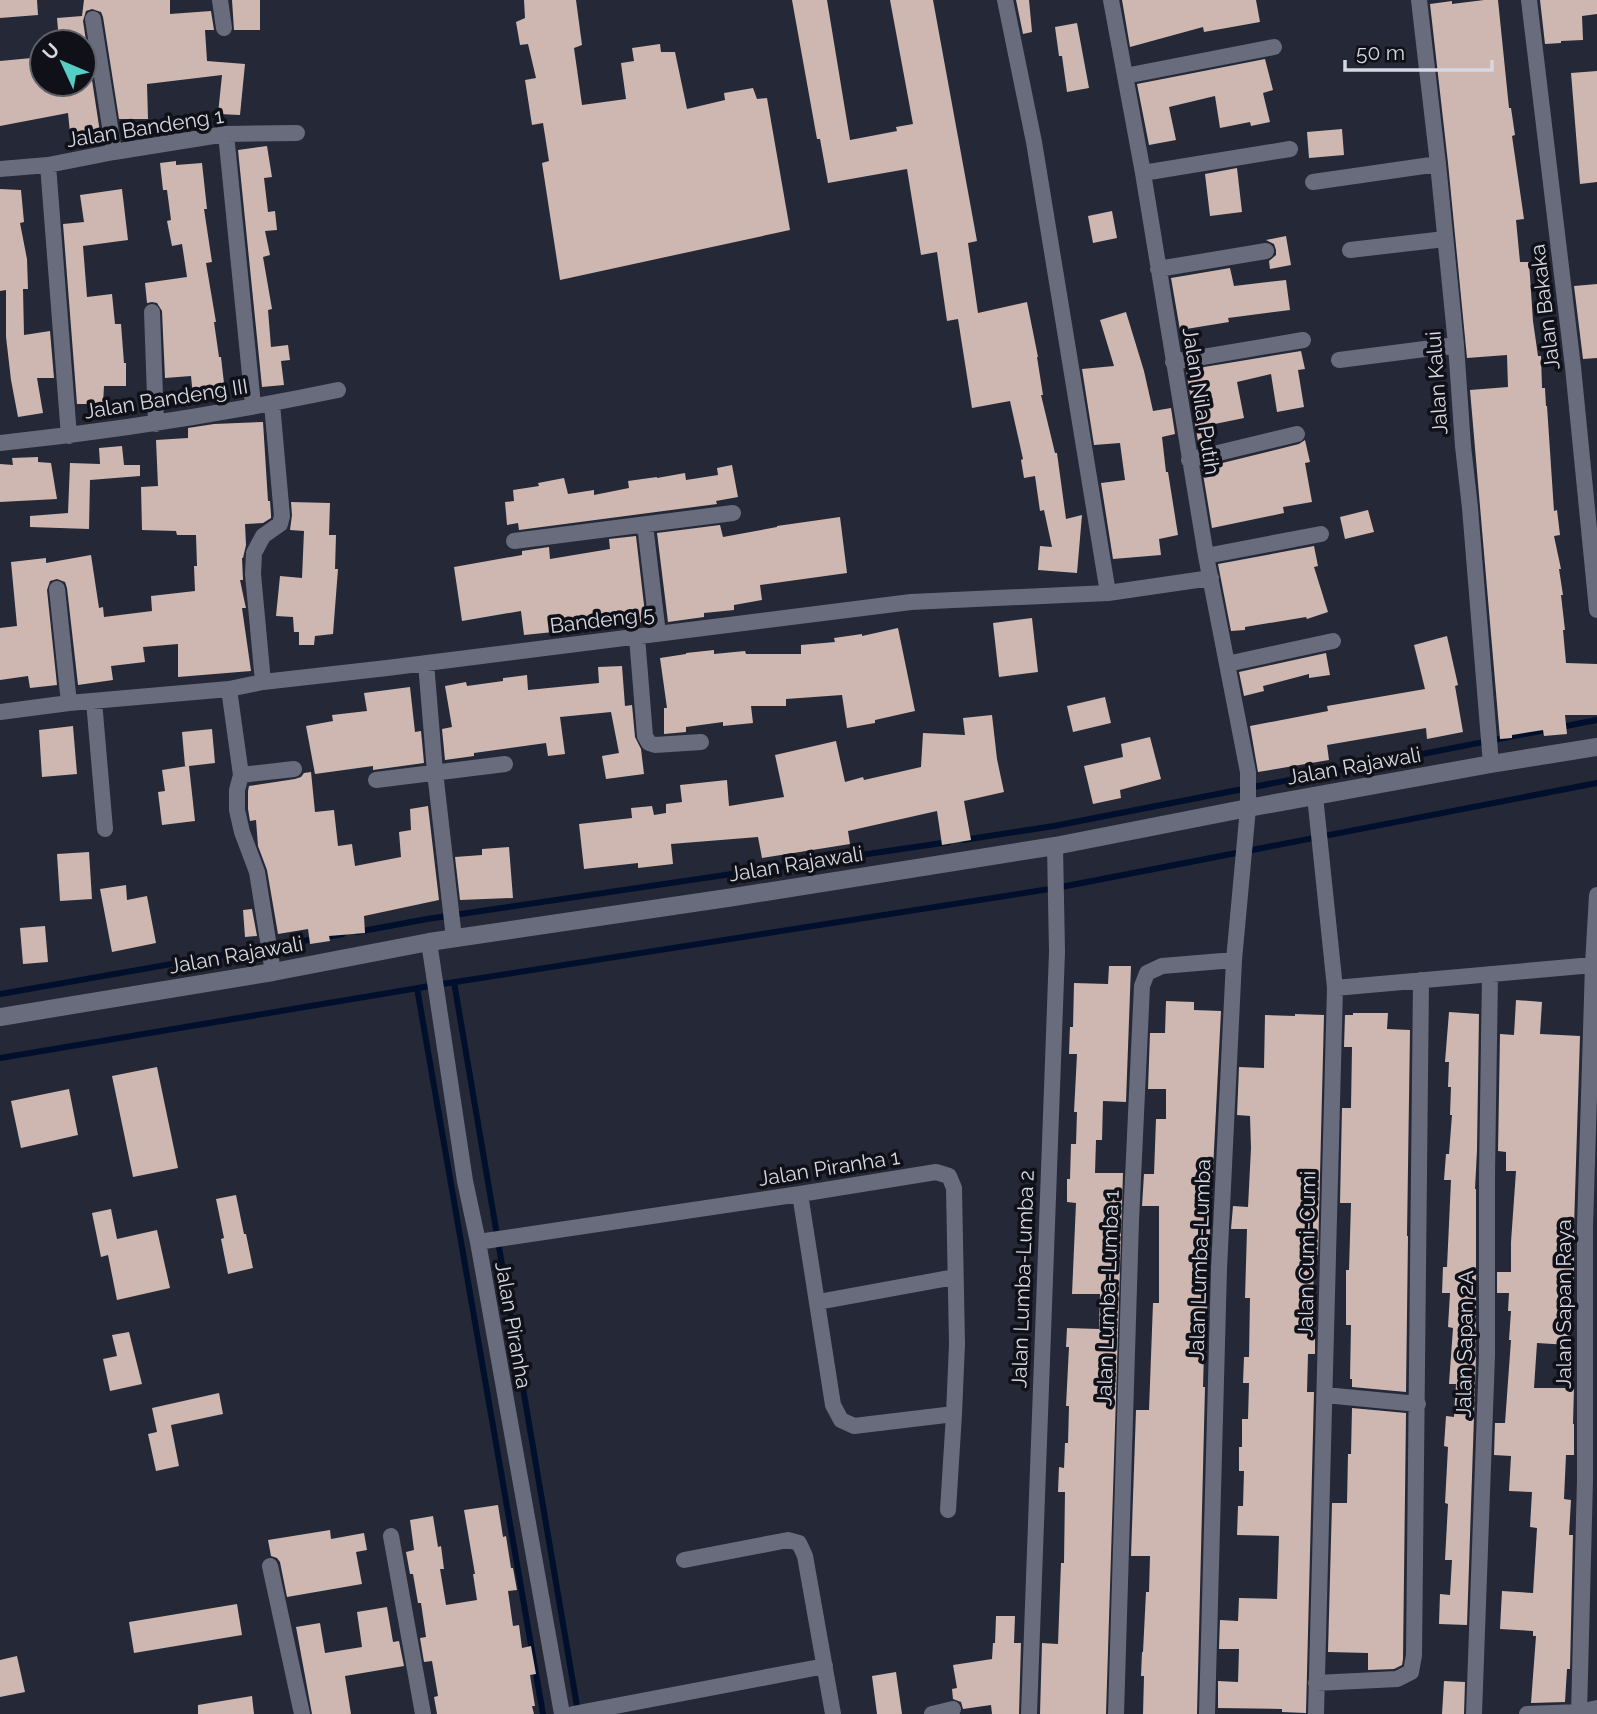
<svg xmlns="http://www.w3.org/2000/svg" width="1597" height="1714" viewBox="0 0 1597 1714" font-family="Raleway,sans-serif">
  <style>
    .lines { fill: none; stroke-linecap: round; stroke-linejoin: round }
    .stream { stroke: #000f2b; stroke-width: 6 }
    .building { fill: #ceb7b1 }
    .minor { stroke: #696c7d; stroke-width: 16 }
    .secondary { stroke: #696c7d; stroke-width: 18 }
    .labels { text-anchor: middle; stroke-width: 7; stroke-linejoin: round; paint-order: stroke }
    .street-label { font-size: 21px; fill: #d6d8e2; stroke: #101118 }
  </style>
  <rect width="100%" height="100%" fill="#252836"/>
  <g class="lines">
    <path class="stream" d="M1561 727 1597 720
      M963 840 1054 826 1550 729
      M357 932 427 919 949 842
      M454 982 578 1712
      M417 988 543 1714
      M0 994 343 934
      M0 1058 436 985 1056 888 1597 783"/>
  </g>
  <path class="building" d="M0 0H37L38 15 0 18Z
    M84 0H170V14L211 11 214 30H205L207 61 245 64 240 115 218 114 222 75 147 84 148 119H119L103 17 101 12 92 9 86 11 83 21 101 139 71 143 68 113 0 126V61L42 57V84H84V39L59 41 57 18 82 16Z
    M232 0H260V30H234Z
    M524 0H576L582 45 574 48 582 105 626 99 621 63 634 61 632 48 660 44 661 52H675L687 109 725 100 724 93 753 88 757 99 767 98 790 230 560 280 542 163 549 161 543 123 532 125 525 80 536 78 528 44 520 45 516 22 525 18Z
    M792 0H827L850 140 897 131 896 127 913 124 890 0H933L977 241 968 243 978 313 1027 302 1038 357H1037L1043 395H1041L1055 453H1057L1066 519 1082 515 1077 573 1038 570 1040 546 1052 547 1044 510 1040 511 1035 476 1024 478 1021 460 1023 459 1010 401 972 408 958 319 947 321 937 252 921 255 907 169 828 183 820 139H817Z
    M1016 0H1029L1032 32 1023 34Z
    M1122 0H1256L1260 22 1204 32 1203 27 1130 47Z
    M1484 0H1498L1509 108H1511L1515 135 1512 136 1524 219 1516 220 1520 262H1529L1533 321 1538 356H1541L1542 388H1545L1546 406H1547L1554 511 1557 510 1560 535 1554 536 1561 569H1559L1563 595H1561L1565 630H1563L1566 663 1597 664V715H1565L1567 734 1544 736 1543 730 1512 735V738L1500 739 1470 390 1508 387 1507 355 1467 358 1448 163 1430 4 1452 1V4Z
    M1540 0H1597V14L1582 16 1583 40 1561 41V43L1545 44Z
    M1077 23 1089 88 1067 92 1062 56H1059L1055 27Z
    M1265 59 1273 90 1263 93 1270 122 1251 126 1250 122 1220 128 1215 96 1169 107 1176 140 1149 145 1137 84Z
    M1597 71V182L1580 184 1571 73Z
    M1342 129 1344 155 1309 158 1307 132Z
    M267 146 272 177 264 178 268 212 275 211 277 230 265 231 270 255 263 257 272 309 268 310 271 347 288 345 290 360 281 361 284 385 262 387 238 150Z
    M176 161V165L202 163 207 209H204L212 262 206 263 216 322H214L219 357H221L225 392 193 396 191 376 165 378 162 311 157 303 152 302 147 303 145 283 187 277 182 244 172 246 167 221 171 220 167 190H163L160 163Z
    M1237 168 1242 212 1210 216 1205 174Z
    M0 189 21 190 24 222 20 223 27 259 28 289H23L24 335 50 331 54 378H37L43 413 18 417 11 380 6 337V290L0 291Z
    M122 189 128 240 83 246 87 297 112 294 115 324H121L124 363H126V386H104L103 404H77L63 224 84 222 80 195Z
    M1112 211 1117 238 1093 243 1088 216Z
    M1286 236 1291 265 1270 269 1269 261 1276 255V250L1274 244 1266 240Z
    M1230 268 1234 286 1286 280 1290 310 1228 318 1229 322 1180 330 1171 278Z
    M1597 284V358L1583 359 1574 286Z
    M1126 312 1144 371 1153 411 1171 408 1175 434 1162 437 1166 472H1168L1178 535 1159 539 1161 555 1113 559 1101 483 1125 480 1120 443 1094 445 1082 369 1114 366 1100 320Z
    M1301 351 1305 369 1298 370 1304 407 1277 412 1271 374 1237 382 1244 418 1210 425 1213 443 1199 447 1186 370Z
    M263 422 268 501H270L271 515V518L263 523 245 524 246 545 243 558H242L243 580H240L245 604 246 608H242L251 671 178 677V644L143 647 145 662 111 666 113 680 78 685 67 588 65 582 57 579 50 581 47 590 57 685 30 688 28 676 0 680V628L17 626 11 562 46 558V563L91 555 99 608 103 607 104 617 152 611 151 596 195 591 194 566H197L196 535H177L176 531 142 530 141 487 158 486 156 440 188 438V428L214 424Z
    M1305 440 1310 462 1305 463 1312 502 1283 507 1284 513 1212 528 1202 468 1299 444Z
    M122 446 124 465H140V476L90 480 89 529 30 527V516L68 513 70 463 100 464 99 448Z
    M38 457V462L51 463 57 499 0 502V464L13 465 12 458Z
    M732 465 738 497 716 501 717 504 519 530 518 523 507 525 505 502 514 501 513 490 539 486 538 483 564 478 568 494 594 490V495L629 488 628 481 657 477V478L685 473 686 480 718 475 717 468Z
    M291 502 330 503 329 535H336L335 569H338L333 634 315 636 314 645H299V632H294L293 617 276 616 280 576 302 578 304 531 290 530 292 515Z
    M1368 510 1374 532 1345 539 1340 517Z
    M840 517 847 573 760 585 762 600 734 605V610L704 613V617L668 622 657 533 720 525 723 537 777 527V526Z
    M636 536 646 622 582 626 583 629 524 635 521 611 462 621 454 567 522 555V551L549 547 550 559 610 549 609 539Z
    M1314 546 1318 566 1314 567 1328 612 1307 619 1306 617 1245 627V630L1231 631 1218 564Z
    M1032 618 1038 672 999 677 993 623Z
    M898 628 915 711 875 720V723L847 728 842 695 786 699V706H751L753 723 723 726V722L686 727V732L664 734V708H667L660 658 686 654V653L714 650V654L745 651 746 654H801V645L835 642 834 638 862 634V636Z
    M1447 636 1458 685 1455 686 1463 732 1427 739 1426 728 1327 745 1329 760 1258 772 1250 726 1328 711 1327 706 1425 689 1414 645Z
    M1326 653 1330 675 1309 678V674L1263 686 1264 691 1244 696 1239 672Z
    M622 666 625 706 632 705 635 737 641 749 644 774 606 779 602 756 619 753 611 712 560 717 565 754 548 756 546 743 474 753V756L445 760 442 729 452 727 445 686 466 682 467 686 503 681V678L527 675 528 690 599 683 598 667Z
    M410 687 415 732 421 731 424 763 373 770V766L315 774 306 726 333 721 332 715 367 711 364 693Z
    M1105 697 1111 723 1073 732 1067 706Z
    M992 715 997 759 1004 792 964 801 971 840 942 845 937 811 848 831 850 844 762 858 758 837 671 844 673 864 638 868V863L584 869 579 824 632 818 631 808 652 806 654 815 666 813V804L682 802 680 785 727 780 729 806 784 797 775 755 836 741 845 782 863 777 864 780 921 767 923 733 965 735 963 718Z
    M73 726 77 774 42 777 39 730Z
    M212 729 215 763 189 766 195 821 162 825 158 792 165 791 162 770 187 766H185L182 732Z
    M1150 737 1161 779 1120 790 1121 798 1093 804 1084 766 1123 757 1121 744Z
    M311 772 315 812 334 810 338 846 352 844 355 866 401 857 399 832 411 830 410 809 428 806 439 900 364 916 365 933 329 936 330 941 310 944 308 929 278 934 267 870 258 846 256 820 250 821 248 809V791L249 786 295 779 301 777 304 773Z
    M509 847 513 898 460 900 455 857 482 855V849Z
    M89 852 92 899 60 901 57 854Z
    M126 885 127 900 147 896 156 943 112 952 100 889Z
    M252 909 257 936 245 937 243 910Z
    M45 926 48 962 23 964 20 928Z
    M1109 966H1131L1126 1102 1103 1101 1102 1140H1096L1095 1173H1123L1106 1714H1040L1042 1643 1058 1644 1061 1563H1064L1065 1492H1058L1059 1467 1064 1468 1065 1443H1068L1069 1406H1066L1069 1347H1066L1067 1328 1099 1329 1100 1294H1072L1076 1203 1067 1202V1179H1070L1071 1144H1076L1077 1112H1074L1077 1054H1069L1070 1027H1073L1074 983 1108 984Z
    M1516 1000 1542 1002 1540 1034 1580 1036 1574 1227V1285H1566L1565 1322H1571L1569 1345 1537 1343 1534 1388H1574L1573 1424H1574V1455H1566L1564 1499 1571 1500 1569 1535H1573L1570 1669H1567L1565 1702 1531 1703 1536 1636H1533V1631L1500 1629 1502 1591 1533 1593 1537 1528 1530 1527 1532 1492 1509 1491 1511 1456 1494 1455 1495 1423H1505L1511 1340H1509L1511 1311H1508L1509 1293H1497V1272H1511V1242L1516 1171H1506V1152L1498 1151 1500 1034 1514 1035Z
    M1166 1001 1194 1002V1010L1221 1011 1208 1269 1206 1352H1204L1203 1387H1205L1197 1714H1143L1144 1676H1141L1142 1652H1143L1146 1592H1149L1150 1556H1131L1136 1410H1149L1153 1303H1159V1206H1142L1144 1174H1154L1156 1119H1166V1089H1148L1150 1033H1165Z
    M1449 1012 1479 1014 1477 1150 1475 1189H1476V1333L1475 1357H1476L1467 1625 1439 1624 1440 1594 1450 1595 1452 1560H1445L1448 1504 1445 1503 1448 1447 1444 1446 1446 1416 1454 1417 1456 1384H1449L1453 1328 1448 1327 1450 1293H1442L1443 1267H1447L1451 1180H1444L1446 1154H1449L1452 1115H1450L1451 1087H1448L1449 1062H1445Z
    M1353 1013H1388L1387 1029 1410 1030 1407 1236H1408L1406 1392 1352 1387V1379H1350L1351 1325H1346V1270H1349L1351 1203H1340L1342 1108H1351L1352 1047H1344L1345 1015H1353Z
    M1295 1014 1324 1015 1318 1255H1314L1313 1302H1315V1354H1308L1307 1392H1314L1306 1713 1282 1712V1709L1218 1708V1681L1238 1682 1239 1649H1219L1220 1620 1238 1621 1239 1598 1277 1599 1279 1536 1237 1535 1238 1506H1243L1244 1471H1239V1447H1242V1419H1248L1249 1383H1243L1244 1357H1249L1250 1298H1245L1247 1229H1231L1233 1206 1248 1207 1251 1148 1250 1116 1237 1115 1239 1067 1264 1068 1265 1015 1295 1016Z
    M157 1067 178 1168 133 1177 112 1076Z
    M69 1089 78 1135 21 1148 11 1101Z
    M236 1195 244 1234H246L253 1268 228 1274 221 1239 224 1238 216 1199Z
    M111 1209 117 1239 157 1230 170 1288 117 1300 108 1255 101 1257 92 1213Z
    M129 1332 142 1384 110 1391 103 1359 117 1356 112 1335Z
    M219 1393 223 1414 171 1425 179 1466 156 1471 148 1434 157 1432 152 1408Z
    M1352 1408 1406 1413 1403 1659 1402 1665 1394 1669 1368 1670V1653L1328 1652 1332 1503H1347L1348 1454H1351Z
    M498 1505 503 1537 506 1536 511 1568H513L517 1590 508 1591 513 1626 519 1625 522 1648 531 1646 536 1674 530 1675 535 1706H532L534 1714H437L434 1697 438 1696 432 1661 424 1662 420 1638 426 1637 421 1603H418L413 1574H410L406 1552 414 1550 410 1520 433 1516 438 1547 441 1546 444 1569H440L446 1605 477 1600 473 1574H475L464 1510Z
    M330 1530 331 1539 364 1533 367 1550 356 1552 362 1584 287 1597 280 1562 277 1558 271 1556 268 1540Z
    M237 1604 242 1635 134 1653 129 1622Z
    M387 1607 393 1642 399 1641 404 1666 345 1676 351 1714H312L296 1627 320 1623 325 1653 362 1647 357 1612Z
    M996 1616H1015L1014 1643H1021L1019 1714H992L991 1705 963 1709 961 1702 953 1699 952 1689 957 1688 953 1665 992 1659 993 1643H995Z
    M17 1656 25 1692 0 1697V1660Z
    M896 1672 902 1714H877L872 1676Z
    M1444 1681 1465 1682 1464 1714H1442Z
    M252 1696 254 1714H198V1705Z"/>
  <g class="lines">
    <path class="minor" d="M220 0 224 28
      M1005 0 1034 142 1108 593
      M1111 0 1143 173 1206 556 1248 772V808L1234 960 1219 1269 1207 1714
      M1419 0 1438 164 1456 345 1463 446 1470 508 1491 764
      M1529 0 1573 367 1597 610
      M93 19 114 152
      M1125 76 1274 47
      M226 134 253 405
      M48 165 69 436
      M0 169 48 165 114 152 226 134 297 133
      M1143 173 1290 149
      M1313 182 1438 164
      M1350 250 1445 239
      M1158 269 1266 251
      M152 312 156 424
      M1339 360 1456 345
      M1173 362 1303 340
      M0 443C114 431 227 413 338 390
      M1189 460 1297 434
      M645 525 658 634
      M514 541 733 513
      M1206 556 1321 534
      M57 589 69 703
      M637 637 645 736 649 743 655 745 701 742
      M426 663 435 772 454 938
      M1227 664 1333 641
      M263 682 253 574 254 553 263 536 280 524 282 516 272 404
      M229 689 241 775 237 790V810L242 832 257 872 273 972
      M94 701 105 829
      M0 712 69 703 229 689 263 682 387 668 911 602 1108 593 1211 578
      M241 775 294 769
      M376 780 505 764
      M1315 796 1335 988 1316 1714
      M429 942 465 1181 478 1242 562 1714
      M1335 988 1593 965
      M800 1194 833 1405 841 1420 854 1426 954 1414
      M478 1242 800 1194 936 1172 949 1176 954 1188 957 1344 954 1414 948 1510
      M818 1302 955 1277
      M1325 1395 1418 1404
      M391 1536 423 1714
      M684 1560 788 1540 799 1543 805 1556 833 1714
      M270 1566 302 1714
      M1316 1683 1397 1679 1411 1672 1414 1655 1421 980
      M573 1714 825 1666
      M932 1714 953 1709
      M1029 1714 1057 952 1055 846
      M1116 1714 1131 1221 1142 986 1147 973 1162 966 1234 960
      M1474 1714 1487 1355V1174L1490 974
      M1527 1714 1579 1712 1597 1708
      M1579 1714 1585 1480V1227L1593 965 1597 895"/>
    <path class="secondary" d="M0 1017 273 972 429 942 734 897 1055 846 1248 808 1491 764 1597 747"/>
  </g>
  <g class="labels">
    <g class="street-label">
      <text transform="translate(145 128) rotate(-9)" y="7">Jalan Bandeng 1</text>
      <text transform="translate(1545 307) rotate(-97)" y="7">Jalan Bakaka</text>
      <text transform="translate(1437 383) rotate(-94)" y="7">Jalan Kalui</text>
      <text transform="translate(166 399) rotate(-9)" y="7">Jalan Bandeng III</text>
      <text transform="translate(1201 401) rotate(81)" y="7">Jalan Nila Putih</text>
      <text transform="translate(602 620) rotate(-7)" y="7">Bandeng 5</text>
      <text transform="translate(1354 766) rotate(-10)" y="7">Jalan Rajawali</text>
      <text transform="translate(796 864) rotate(-9)" y="7">Jalan Rajawali</text>
      <text transform="translate(236 955) rotate(-10)" y="7">Jalan Rajawali</text>
      <text transform="translate(829 1168) rotate(-9)" y="7">Jalan Piranha 1</text>
      <text transform="translate(1307 1254) rotate(-89)" y="7">Jalan Cumi-Cumi</text>
      <text transform="translate(1200 1260) rotate(-88)" y="7">Jalan Lumba-Lumba</text>
      <text transform="translate(1023 1279) rotate(-88)" y="7">Jalan Lumba-Lumba 2</text>
      <text transform="translate(1108 1298) rotate(-88)" y="7">Jalan Lumba-Lumba 1</text>
      <text transform="translate(1564 1304) rotate(-90)" y="7">Jalan Sapan Raya</text>
      <text transform="translate(513 1325) rotate(80)" y="7">Jalan Piranha</text>
      <text transform="translate(1465 1344) rotate(-89)" y="7">Jalan Sapan 2A</text>
    </g>
  </g>
  <g transform="translate(63 63) rotate(314)"><circle r="33" fill="#101118" stroke="#5f6169" stroke-width="2"/>
  <path d="M0-5L12 26L0 18L-12 26Z" fill="#56cec4"/>
  <text y="-10" font-size="19" font-weight="bold" text-anchor="middle" fill="#d6d8e2">U</text>
  </g>
  <path d="M1345 60v10h147v-10" fill="none" stroke="#d6d8e2" stroke-width="3.5"/>
  <text x="1356" y="60" font-size="21" fill="#d6d8e2" stroke="#101118" stroke-width="5" paint-order="stroke">50 m</text>
</svg>
